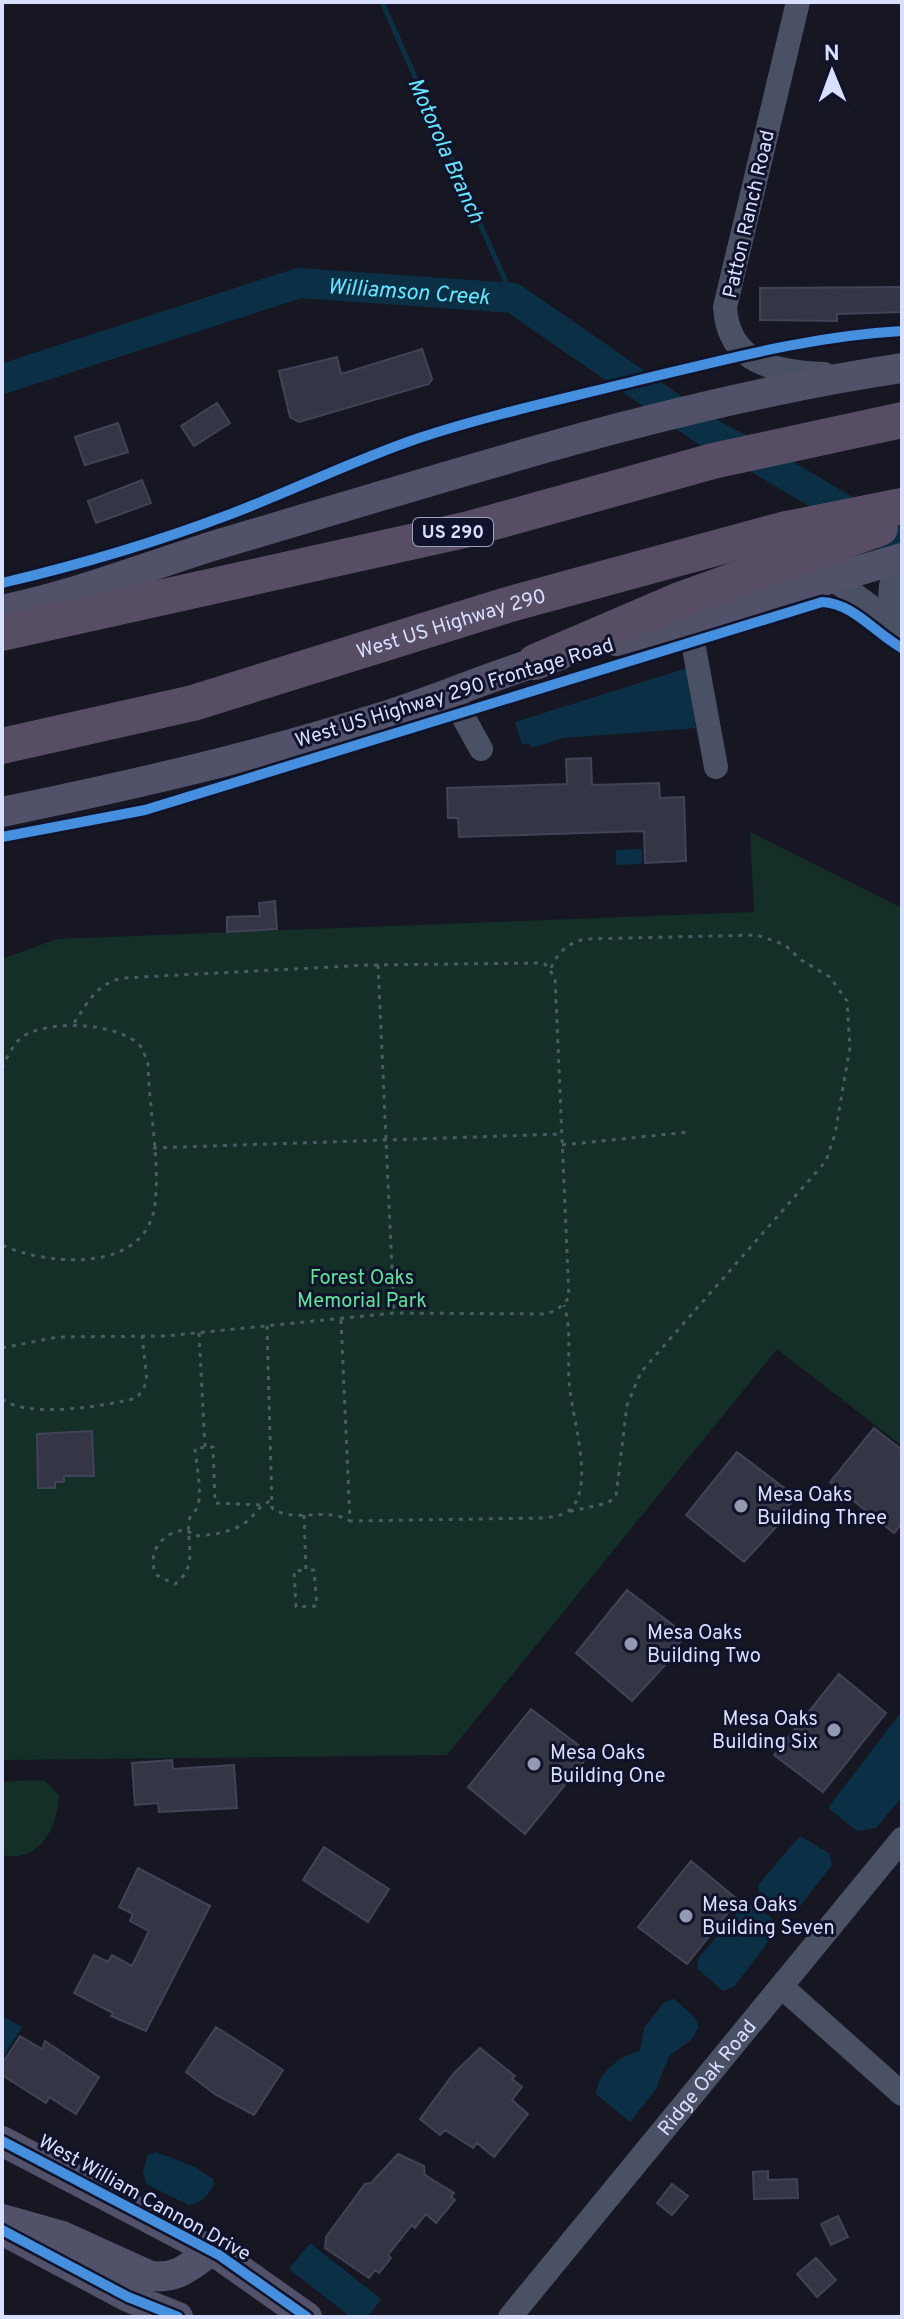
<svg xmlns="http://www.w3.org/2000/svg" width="904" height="2319" viewBox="0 0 904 2319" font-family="Overpass,sans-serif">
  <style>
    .green { fill: #132f27 }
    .water { fill: #0b3045 }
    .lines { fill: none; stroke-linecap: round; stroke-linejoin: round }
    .stream { stroke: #0b3045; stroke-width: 5 }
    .river { stroke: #0b3045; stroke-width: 30 }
    .building { fill: #343645; stroke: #414357; stroke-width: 2 }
    .path { stroke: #475d63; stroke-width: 3; stroke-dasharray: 4 6; stroke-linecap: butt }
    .minor { stroke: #4b5164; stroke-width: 24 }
    .major { stroke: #52516a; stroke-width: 30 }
    .highway { stroke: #574d64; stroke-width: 36 }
    .cycleway-casing { stroke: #101329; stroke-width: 15 }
    .cycleway { stroke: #468fdf; stroke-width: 10 }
    .poi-dot { fill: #9499b2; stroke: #101329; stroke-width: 3 }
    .labels { text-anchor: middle; stroke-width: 6; stroke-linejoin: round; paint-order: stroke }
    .shield { fill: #101329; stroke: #9ca2bf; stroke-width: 2 }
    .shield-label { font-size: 18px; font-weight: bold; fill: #d8dfff }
    .street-label { font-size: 20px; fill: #d8dfff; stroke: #101329 }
    .park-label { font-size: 20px; fill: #60e39b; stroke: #101329 }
    .poi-label { font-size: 20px; fill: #d8dfff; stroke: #101329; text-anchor: start }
    .water-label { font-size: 22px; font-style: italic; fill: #66e6ff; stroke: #101329 }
  </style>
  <rect width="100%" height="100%" fill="#161723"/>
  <path class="green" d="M750 832 902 908V1446L777 1349 447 1755 2 1760V959L57 939 754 912Z
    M32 1780 45 1781 59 1795C58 1826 40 1864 2 1855V1782Z"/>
  <path class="water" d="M687 668 696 728 563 738 532 748 529 743 522 745 515 722Z
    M642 849V864L616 865V850Z
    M902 1711V1797L876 1828 857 1831 828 1808Z
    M800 1836 829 1853 832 1865 797 1910 788 1914 759 1893 758 1885Z
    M743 1905H752L772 1918 775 1933 734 1987 723 1991 697 1968 698 1959Z
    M674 1999 694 2017 699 2026 692 2039 669 2056 656 2089 630 2122 596 2094C597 2074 620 2055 640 2051L644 2028 664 2002Z
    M2 2016 22 2027 2 2059Z
    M156 2152 195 2167 213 2179 214 2184C209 2195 201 2203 189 2205L146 2184 143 2171 148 2155Z
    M310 2243 381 2299 368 2317H351L289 2269Z"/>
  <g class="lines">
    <path class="stream" d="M382 2 513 298"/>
    <path class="river" id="s1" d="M2 379 299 283 513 298 704 430 759 459 902 544"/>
  </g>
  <path class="building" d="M902 287V312L837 314V321L760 320V288Z
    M422 349 432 379 429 384 299 422 290 417 279 371 337 357 341 374Z
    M217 403 230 423 194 446 181 426Z
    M118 423 128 452 85 465 75 437Z
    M142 480 151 503 96 523 88 501Z
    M591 758 592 785 659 783 660 798 684 797 686 861 645 863 644 831 459 837 458 818H448L447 788 567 784 566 759Z
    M275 901 277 929 227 932V917L260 916 259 903Z
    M874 1428 902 1450V1523L894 1533 830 1482Z
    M92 1431 94 1476H64V1482H55V1488H38L37 1434Z
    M737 1452 796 1497 774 1524 777 1526 744 1562 686 1515Z
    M627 1590 686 1635 663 1662 666 1664 632 1701 576 1653Z
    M839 1674 886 1713 823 1792 774 1755Z
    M531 1709 590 1754 525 1834 468 1787Z
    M172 1760 173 1769 234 1765 237 1808 159 1812 158 1803 135 1805 132 1763Z
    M324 1847 389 1889 368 1922 303 1880Z
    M691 1861 738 1900 687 1964 638 1927Z
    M138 1868 210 1906 146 2031 111 2016 113 2013 74 1993 94 1955 108 1962 112 1955 132 1966 149 1931 130 1921 133 1914 119 1907Z
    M216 2027 283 2070 254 2115 216 2095 186 2072Z
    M20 2036 42 2049 45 2041 99 2077 76 2114 49 2097 46 2103 2 2075V2064Z
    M480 2048 515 2076 512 2079 522 2087 512 2100 528 2114 494 2157 477 2143 473 2148 445 2130 440 2135 420 2119 454 2073Z
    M398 2154 424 2166 425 2175 454 2193 451 2197 455 2200 436 2223 426 2214 415 2228 412 2225 388 2255 391 2258 379 2273 375 2270 369 2278 325 2248 326 2237 365 2184 371 2183Z
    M768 2171V2180L797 2179 798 2198 754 2199 753 2172Z
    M672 2184 688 2196 672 2215 657 2203Z
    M838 2216 848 2237 831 2245 821 2224Z
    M816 2258 836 2280 817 2297 797 2274Z"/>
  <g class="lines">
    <path class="path" d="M378 965 394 1313
      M551 968C558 952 567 944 584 939L757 935 785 945 801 960 830 977 847 1001 850 1047 835 1134 826 1161 641 1372 627 1405 616 1496 608 1503 567 1512
      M2 1068C7 1058 12 1045 22 1037 48 1019 120 1022 141 1047 144 1051 146 1059 148 1064 149 1108 160 1161 155 1204 147 1274 48 1266 2 1245
      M562 1145 689 1132
      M153 1148 561 1134
      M341 1320 350 1521 541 1518C552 1517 567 1516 574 1505 592 1480 573 1419 570 1390 566 1361 573 1334 564 1305
      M267 1326 272 1508C294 1524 326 1506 350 1521
      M199 1333 205 1447
      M2 1348 58 1337 166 1336 394 1313 546 1314 557 1310 569 1298 555 977 544 963 369 965 123 978C95 984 87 1004 72 1026
      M2 1399C29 1419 105 1406 137 1398L147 1382 142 1336
      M260 1505 215 1503 213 1447 195 1448C196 1465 202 1488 198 1505 197 1511 191 1513 189 1520 186 1544 199 1566 175 1584L156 1575C146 1552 163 1531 186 1530L196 1536C212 1535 233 1532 246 1522 255 1515 259 1506 270 1501
      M304 1515 306 1570H314L317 1606 296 1607 294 1571 306 1570"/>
    <g class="minor">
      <path d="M798 2 725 307C728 364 776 372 824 374"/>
      <path d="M902 564C884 586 889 604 902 628"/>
      <path d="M833 579 902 629"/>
      <path d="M689 621 716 767"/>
      <path d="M450 693 481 749"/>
      <path d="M783 1988 902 2094"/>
      <path id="s2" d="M510 2317 902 1839"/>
    </g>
    <path class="major" d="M2 610C75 595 145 567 216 545 442 479 668 403 902 368
      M616 641 902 558
      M2 812C133 785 264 755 391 714 447 696 501 671 558 656
      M2 2141 219 2255 307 2317
      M2 2219 62 2236 148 2275C174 2281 190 2267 211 2251
      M2 2230 128 2297 178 2317"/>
    <g class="highway">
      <path d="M2 633 469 529 713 461 902 420"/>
      <path d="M535 662 677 601 880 528"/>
      <path id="s3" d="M2 746 193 703 507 605 782 530 902 506"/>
    </g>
    <g class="cycleway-casing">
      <path id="cycleway" d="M2 583C79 565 154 543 228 515 292 491 354 460 419 438 489 415 563 399 635 381 724 360 810 336 902 331
        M2 837 145 810 822 602C853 603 876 634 902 648
        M2 2141 219 2255 307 2317
        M2 2230 128 2297 178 2317"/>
    </g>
    <use href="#cycleway" class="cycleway"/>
  </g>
  <g class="poi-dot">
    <circle cx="741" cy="1506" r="8"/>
    <circle cx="631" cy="1644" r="8"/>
    <circle cx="834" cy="1730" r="8"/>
    <circle cx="534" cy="1764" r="8"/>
    <circle cx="686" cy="1916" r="8"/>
  </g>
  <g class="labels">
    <rect class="shield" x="413" y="518" width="80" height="28" rx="6"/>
    <g class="shield-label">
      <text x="453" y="538">US 290</text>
    </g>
    <g class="street-label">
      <text transform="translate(748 214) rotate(-77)" y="7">Patton Ranch Road</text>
      <text dy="7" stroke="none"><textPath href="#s3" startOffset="466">West US Highway 290</textPath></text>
      <text transform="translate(454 692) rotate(-17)" y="7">West US Highway 290 Frontage Road</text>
      <text dy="7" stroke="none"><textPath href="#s2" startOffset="310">Ridge Oak Road</textPath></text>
      <text transform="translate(145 2197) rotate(29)" y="7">West William Cannon Drive</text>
    </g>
    <g class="park-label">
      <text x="362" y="1284">Forest Oaks<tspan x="362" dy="23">Memorial Park</tspan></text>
    </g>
    <g class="poi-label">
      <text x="757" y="1501">Mesa Oaks<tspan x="757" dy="23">Building Three</tspan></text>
      <text x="647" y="1639">Mesa Oaks<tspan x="647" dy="23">Building Two</tspan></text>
      <text x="818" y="1725" text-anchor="end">Mesa Oaks<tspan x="818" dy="23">Building Six</tspan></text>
      <text x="550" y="1759">Mesa Oaks<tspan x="550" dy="23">Building One</tspan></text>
      <text x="702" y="1911">Mesa Oaks<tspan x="702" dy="23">Building Seven</tspan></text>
    </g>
    <g class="water-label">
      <text transform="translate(447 150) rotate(66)" y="8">Motorola Branch</text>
      <text dy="8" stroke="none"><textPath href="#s1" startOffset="422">Williamson Creek</textPath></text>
    </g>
  </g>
  <rect width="904" height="2319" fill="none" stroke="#d8dfff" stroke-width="8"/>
  <g transform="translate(832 72) rotate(359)" stroke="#101329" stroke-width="6" paint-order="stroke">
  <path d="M0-6L14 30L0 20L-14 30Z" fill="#d8dfff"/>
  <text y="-12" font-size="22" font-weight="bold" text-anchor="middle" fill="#d8dfff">N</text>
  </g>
</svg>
